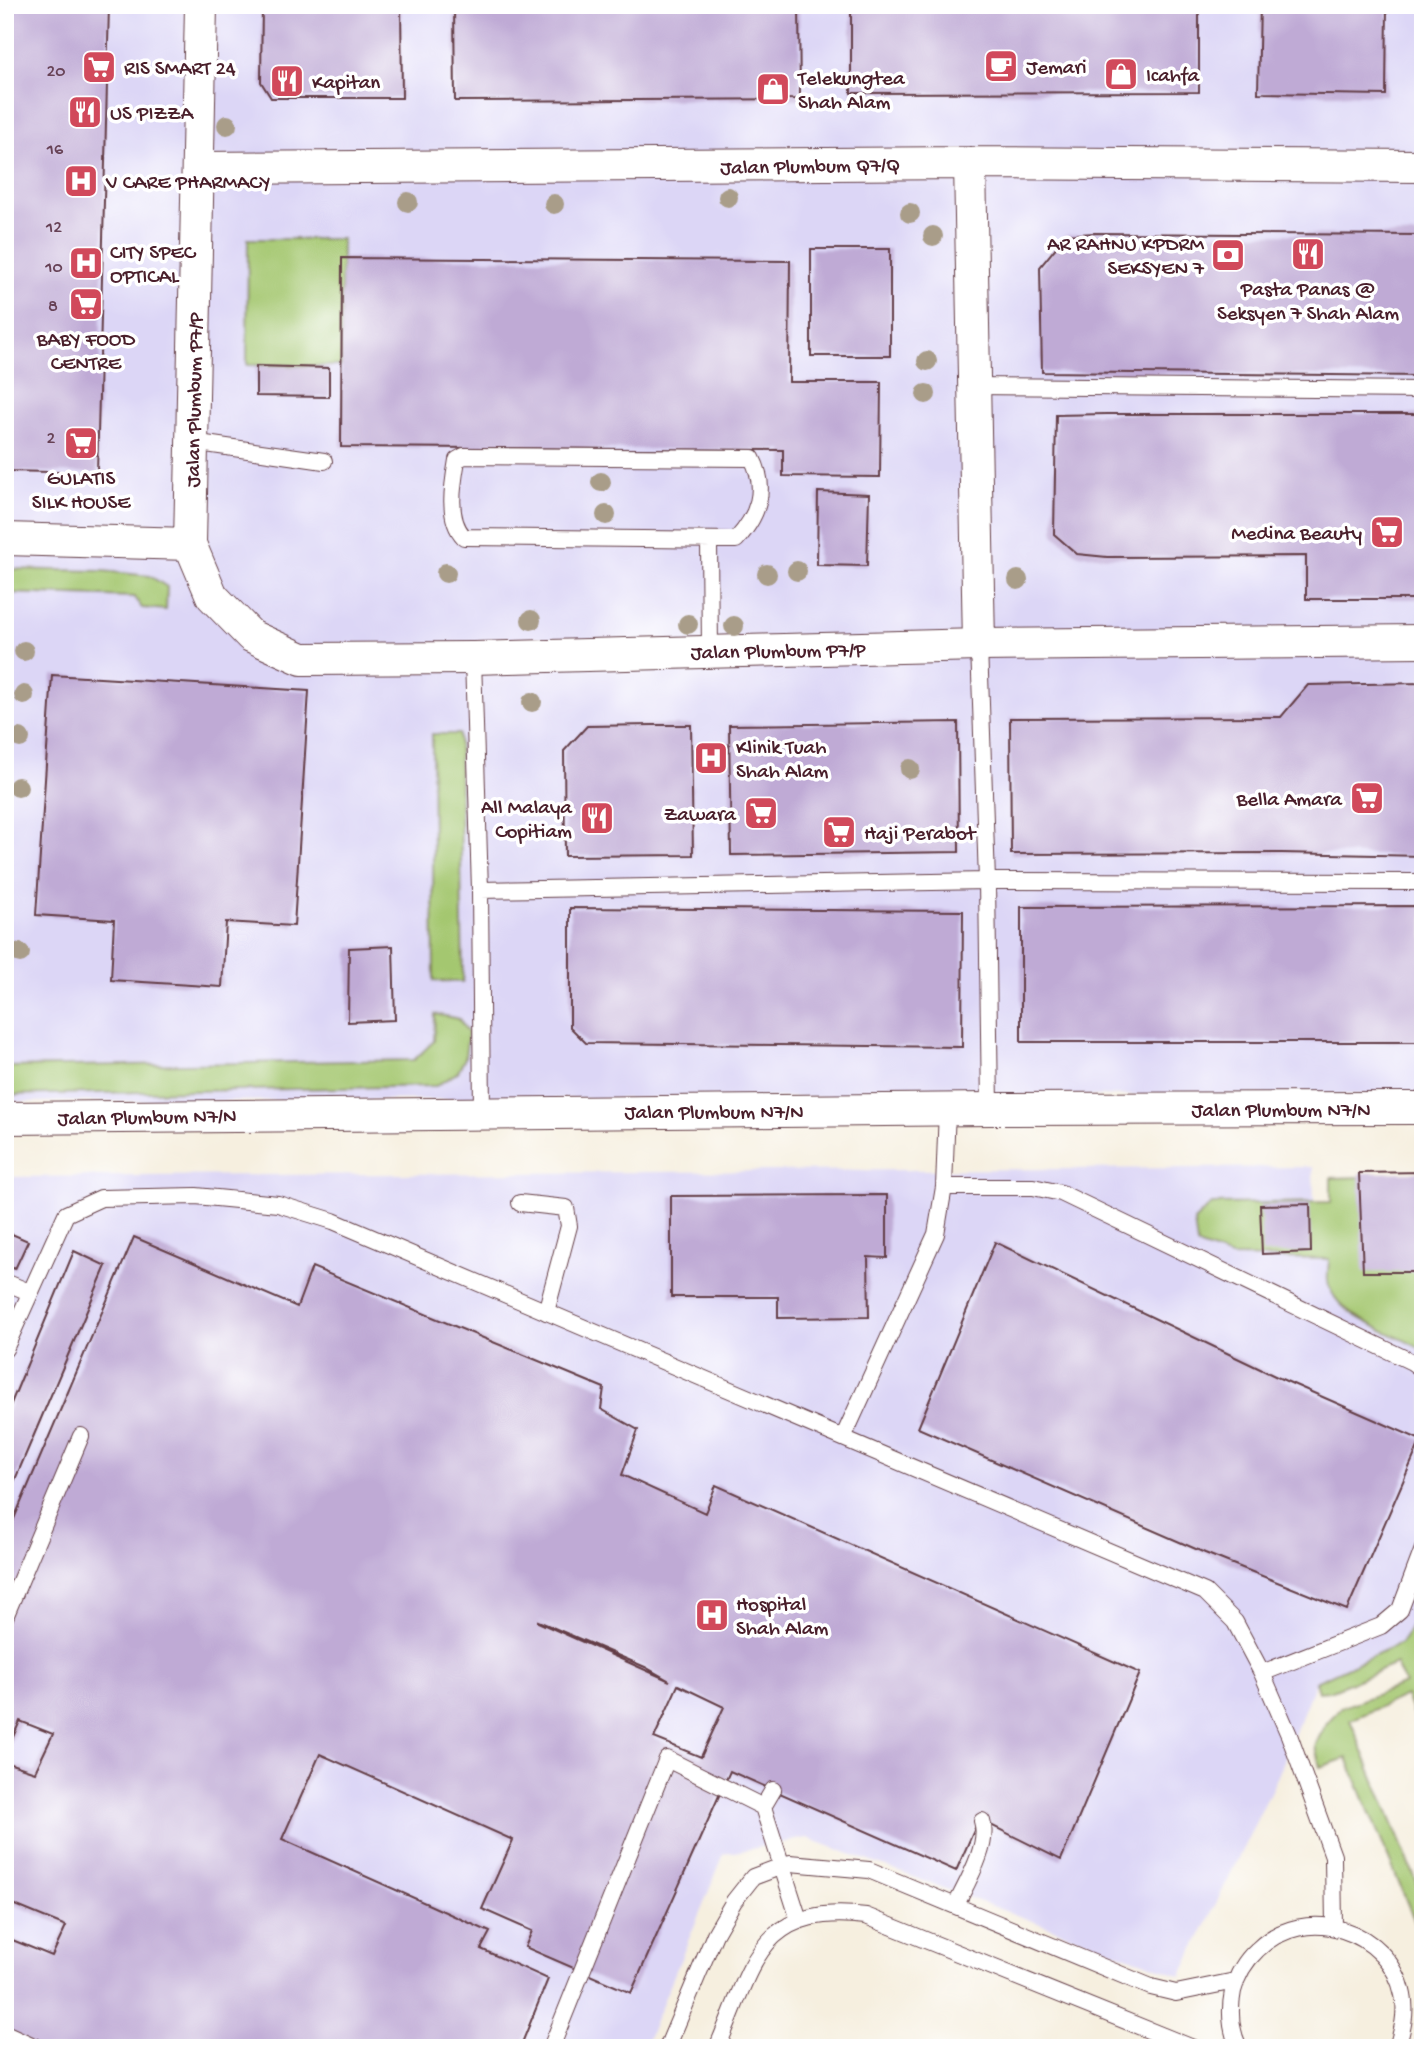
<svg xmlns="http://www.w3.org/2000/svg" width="1428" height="2053" viewBox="0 0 1428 2053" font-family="'Gochi Hand',sans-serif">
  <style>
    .built { fill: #dcd6f6 }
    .green { fill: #a4c770; stroke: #77734e; stroke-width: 2 }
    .building { fill: #bfaad5; fill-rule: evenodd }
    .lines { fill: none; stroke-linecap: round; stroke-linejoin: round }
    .lane-casing { stroke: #643e46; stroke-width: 18 }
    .street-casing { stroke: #643e46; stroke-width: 34 }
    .lane { stroke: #fff; stroke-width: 16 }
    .street { stroke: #fff; stroke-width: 32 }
    .tree { fill: #a99d89 }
    .labels { text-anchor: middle; stroke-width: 7; stroke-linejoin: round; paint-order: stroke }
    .number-label { font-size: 18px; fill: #674256 }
    .poi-label { font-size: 21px; fill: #4a1f2b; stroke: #fff; text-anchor: start }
    .street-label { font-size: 21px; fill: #4a1f2b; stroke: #fff }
  </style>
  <rect width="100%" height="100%" fill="#fff"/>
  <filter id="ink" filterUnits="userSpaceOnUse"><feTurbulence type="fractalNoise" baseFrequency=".0143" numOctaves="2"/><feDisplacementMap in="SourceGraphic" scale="14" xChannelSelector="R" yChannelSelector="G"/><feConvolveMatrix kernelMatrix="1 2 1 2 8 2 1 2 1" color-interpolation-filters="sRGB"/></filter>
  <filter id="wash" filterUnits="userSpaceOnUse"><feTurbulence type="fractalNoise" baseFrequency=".00686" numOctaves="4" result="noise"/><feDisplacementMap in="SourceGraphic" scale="28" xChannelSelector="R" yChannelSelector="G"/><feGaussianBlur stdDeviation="1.57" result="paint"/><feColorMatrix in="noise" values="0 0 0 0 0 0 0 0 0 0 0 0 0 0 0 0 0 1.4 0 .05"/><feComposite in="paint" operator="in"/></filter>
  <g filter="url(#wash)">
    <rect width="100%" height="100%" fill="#f6efdf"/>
    <path class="built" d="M5 5H1423V1094L5 1102Z
      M1313 1167 1314 1202 1212 1204 1231 1257 1330 1259 1328 1281 1335 1299 1351 1314 1423 1350V1605L1401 1643 1315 1682 1278 1776 1181 1976 807 1838 724 1854 644 2048H5V1177Z"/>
    <path class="green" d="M248 239H342L341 366 247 365Z
      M5 569 103 571 150 576 167 587 166 610 142 608 134 597 5 593Z
      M432 734H459L463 982 434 981Z
      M435 1014 459 1019 468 1033 465 1058 458 1072 436 1086 5 1095V1067L414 1060 434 1041Z
      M1423 1175V1350C1395 1332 1334 1318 1328 1281 1327 1274 1329 1265 1329 1259L1231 1257 1197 1245 1194 1221 1212 1204 1331 1202V1178Z
      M1423 1605V1741L1406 1695 1350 1720 1423 1897V1941L1347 1758 1320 1767 1315 1746 1325 1725 1340 1708 1405 1684 1396 1664 1330 1691 1318 1692 1315 1682 1401 1643Z"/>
    <g id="blocks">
      <path class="building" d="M5 5H109L97 473 5 471Z
        M262 5H401L402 98H271L261 82Z
        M454 5H799L800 99 455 101Z
        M851 5H1199V92L851 93Z
        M1260 5H1387L1386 95 1258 93Z
        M1094 233 1423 235V376L1042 372 1040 267 1066 235Z
        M811 249H890V356H811Z
        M342 258 790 261 789 382H881L880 477 783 476V450L341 447Z
        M256 366 329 368V397L256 396Z
        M1107 414H1423V599H1306V556L1107 557 1077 554 1054 534 1056 415Z
        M818 492 869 494 867 566 817 565Z
        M52 675 309 691 294 926 226 922 222 987 111 980 114 920 36 915Z
        M1423 683V856L1282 853 1011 854 1010 718 1281 717 1308 685Z
        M958 722 959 852 731 855 729 725Z
        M653 725H691L693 855 565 856 564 751 587 726Z
        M1423 906V1042H1021V907Z
        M570 908 963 911 962 1047 586 1043 570 1027Z
        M393 946 395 1020 348 1022 349 948Z
        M1423 1172V1272H1363L1359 1173Z
        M887 1195V1258L868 1257 869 1317 778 1318V1297H671V1196Z
        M1310 1204 1311 1252 1262 1254 1260 1205Z
        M5 1231 28 1241 15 1269 5 1265Z
        M134 1237 297 1307 312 1267 604 1388 601 1409 638 1430 622 1475 705 1513 716 1485 1140 1673 1061 1860 979 1819 956 1871 730 1771 631 1993 525 1947 532 1931 482 1909 513 1840 320 1754 282 1839 490 1932 481 1949 548 1979 520 2048H5V1937L52 1956 66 1926 5 1901V1762L35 1772 53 1734 20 1721 5 1755V1540ZM538 1621 645 1667 670 1681 538 1622ZM678 1685 724 1707 701 1757 654 1738Z
        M995 1242 1277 1377 1421 1440 1347 1610 1205 1553 918 1428Z
        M74 1251 106 1266 5 1503V1418Z"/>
    </g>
  </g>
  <g filter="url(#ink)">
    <use href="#blocks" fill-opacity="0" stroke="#643e46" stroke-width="2"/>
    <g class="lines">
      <g class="lane-casing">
        <path id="lane" d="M972 386 1423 390
          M192 442 324 461
          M464 456 752 458C768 489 758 516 736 540L464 537C446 519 453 483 457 460Z
          M709 541 710 652
          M979 645 987 881 990 1109
          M473 658 480 890 482 1113
          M480 890 987 881 1423 882
          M944 1187 947 1109
          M520 1203 566 1208 569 1226 546 1312
          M5 1282 29 1292
          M5 1349 66 1214 101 1198 196 1196 278 1204 333 1221 1205 1592 1235 1622 1262 1673 1289 1735 1333 1856 1334 1927
          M843 1438 936 1234 944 1187H1033L1061 1193 1412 1362 1423 1370
          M5 1617 81 1436
          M1262 1673 1381 1626 1400 1610 1423 1549
          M763 1807 773 1790
          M956 1905C966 1884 990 1845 982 1821
          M5 2033 38 2048
          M551 2048 667 1759 763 1807 799 1920
          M667 2048 715 1934 734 1901 753 1877 790 1863 869 1870 1151 1987 1176 1993 1235 1981
          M717 2048C753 1966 758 1903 866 1916L1193 2048
          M1239 2048C1230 2029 1229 2011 1233 1991 1237 1975 1245 1961 1257 1950 1305 1902 1390 1930 1403 1995 1407 2013 1402 2031 1397 2048"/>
      </g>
      <g class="street-casing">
        <path id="street" d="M201 5 190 544 212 596 251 636 302 659 473 658 979 645 1423 641
          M970 163 979 645
          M198 168 970 163 1423 166
          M5 539 190 544
          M5 1118 990 1109 1423 1108"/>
      </g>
      <use href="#lane" class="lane"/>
      <use href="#street" class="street"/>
    </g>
    <g class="tree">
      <circle cx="227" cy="125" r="10"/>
      <circle cx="728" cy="197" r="10"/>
      <circle cx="408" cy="202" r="10"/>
      <circle cx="554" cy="204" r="10"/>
      <circle cx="910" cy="213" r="10"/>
      <circle cx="933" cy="236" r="10"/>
      <circle cx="927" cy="361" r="10"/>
      <circle cx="926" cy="394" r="10"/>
      <circle cx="601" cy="482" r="10"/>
      <circle cx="606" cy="515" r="10"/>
      <circle cx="797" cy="571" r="10"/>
      <circle cx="446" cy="573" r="10"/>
      <circle cx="767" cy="574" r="10"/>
      <circle cx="1018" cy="580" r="10"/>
      <circle cx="531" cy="620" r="10"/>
      <circle cx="688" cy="624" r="10"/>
      <circle cx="734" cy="626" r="10"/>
      <circle cx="24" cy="651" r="10"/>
      <circle cx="24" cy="695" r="10"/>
      <circle cx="532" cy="702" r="10"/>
      <circle cx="20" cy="738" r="10"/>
      <circle cx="910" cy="769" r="10"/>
      <circle cx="18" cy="787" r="10"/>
      <circle cx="20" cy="953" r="10"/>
    </g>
  </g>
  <defs>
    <g id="cafe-square" transform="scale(1.75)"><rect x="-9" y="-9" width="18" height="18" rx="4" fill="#d1495b" stroke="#fff"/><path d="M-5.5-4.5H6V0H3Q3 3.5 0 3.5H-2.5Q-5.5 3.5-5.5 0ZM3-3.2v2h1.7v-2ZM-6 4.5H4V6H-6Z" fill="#fff"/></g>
    <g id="supermarket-square" transform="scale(1.75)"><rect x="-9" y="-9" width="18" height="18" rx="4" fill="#d1495b" stroke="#fff"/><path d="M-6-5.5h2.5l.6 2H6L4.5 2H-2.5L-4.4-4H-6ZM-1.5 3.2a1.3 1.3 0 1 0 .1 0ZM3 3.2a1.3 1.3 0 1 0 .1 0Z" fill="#fff"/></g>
    <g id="shop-square" transform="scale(1.75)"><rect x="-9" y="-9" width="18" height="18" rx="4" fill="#d1495b" stroke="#fff"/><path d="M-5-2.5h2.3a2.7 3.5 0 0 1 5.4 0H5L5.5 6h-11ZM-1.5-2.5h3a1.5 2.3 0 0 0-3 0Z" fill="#fff"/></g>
    <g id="restaurant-square" transform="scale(1.75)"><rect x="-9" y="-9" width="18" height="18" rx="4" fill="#d1495b" stroke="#fff"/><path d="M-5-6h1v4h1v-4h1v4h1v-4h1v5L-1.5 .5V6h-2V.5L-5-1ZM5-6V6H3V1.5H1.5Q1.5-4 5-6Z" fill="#fff"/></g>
    <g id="hospital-square" transform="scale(1.75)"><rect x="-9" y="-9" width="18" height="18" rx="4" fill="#d1495b" stroke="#fff"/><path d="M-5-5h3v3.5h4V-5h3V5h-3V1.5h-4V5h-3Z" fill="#fff"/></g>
    <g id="bank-square" transform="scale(1.75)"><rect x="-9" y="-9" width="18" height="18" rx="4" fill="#d1495b" stroke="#fff"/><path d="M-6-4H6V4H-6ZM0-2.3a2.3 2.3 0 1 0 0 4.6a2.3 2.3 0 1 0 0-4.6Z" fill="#fff"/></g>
  </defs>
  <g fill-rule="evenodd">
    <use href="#cafe-square" x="1001" y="66"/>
    <use href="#supermarket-square" x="99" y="67"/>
    <use href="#shop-square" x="1121" y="74"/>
    <use href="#restaurant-square" x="287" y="81"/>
    <use href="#shop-square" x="773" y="89"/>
    <use href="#restaurant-square" x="85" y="112"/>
    <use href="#hospital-square" x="81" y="181"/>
    <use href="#restaurant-square" x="1308" y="254"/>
    <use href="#bank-square" x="1228" y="255"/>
    <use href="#hospital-square" x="86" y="263"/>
    <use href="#supermarket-square" x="86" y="304"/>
    <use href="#supermarket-square" x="81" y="443"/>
    <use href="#supermarket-square" x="1387" y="532"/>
    <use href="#hospital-square" x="711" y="758"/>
    <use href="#supermarket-square" x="1367" y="798"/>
    <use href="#supermarket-square" x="761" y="813"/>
    <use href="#restaurant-square" x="597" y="818"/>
    <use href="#supermarket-square" x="839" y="832"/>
    <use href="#hospital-square" x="712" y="1615"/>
  </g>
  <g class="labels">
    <g class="number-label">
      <text x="56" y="76">20</text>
      <text x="55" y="154">16</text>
      <text x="54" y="232">12</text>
      <text x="54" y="272">10</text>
      <text x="53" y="311">8</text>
      <text x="51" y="443">2</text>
    </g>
    <g class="poi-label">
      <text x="1026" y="73">Jemari</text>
      <text x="124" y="74">RIS SMART 24</text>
      <text x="1146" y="81">Icahfa</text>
      <text x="798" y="84">Telekungtea<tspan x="798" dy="24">Shah Alam</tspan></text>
      <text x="312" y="88">Kapitan</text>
      <text x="110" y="119">US PIZZA</text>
      <text x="106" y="188">V CARE PHARMACY</text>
      <text x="1204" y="250" text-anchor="end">AR RAHNU KPDRM<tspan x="1204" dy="24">SEKSYEN 7</tspan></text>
      <text x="110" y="258">CITY SPEC<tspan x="110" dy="24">OPTICAL</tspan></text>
      <text x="1308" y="295" text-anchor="middle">Pasta Panas @<tspan x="1308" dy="24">Seksyen 7 Shah Alam</tspan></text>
      <text x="86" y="345" text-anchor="middle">BABY FOOD<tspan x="86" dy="24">CENTRE</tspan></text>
      <text x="81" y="484" text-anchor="middle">GULATIS<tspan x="81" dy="24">SILK HOUSE</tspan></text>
      <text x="1362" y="539" text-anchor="end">Medina Beauty</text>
      <text x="736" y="753">Klinik Tuah<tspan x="736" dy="24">Shah Alam</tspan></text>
      <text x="1342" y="805" text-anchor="end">Bella Amara</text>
      <text x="572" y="813" text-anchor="end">All Malaya<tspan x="572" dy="24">Copitiam</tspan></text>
      <text x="736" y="820" text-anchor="end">Zawara</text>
      <text x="864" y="839">Haji Perabot</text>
      <text x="736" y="1610">Hospital<tspan x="736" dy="24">Shah Alam</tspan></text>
    </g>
    <g class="street-label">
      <text transform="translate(810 165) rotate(-1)" y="7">Jalan Plumbum Q7/Q</text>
      <text transform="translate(193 400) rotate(-89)" y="7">Jalan Plumbum P7/P</text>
      <text transform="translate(778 650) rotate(-1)" y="7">Jalan Plumbum P7/P</text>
      <text x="1281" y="1116">Jalan Plumbum N7/N</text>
      <text x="714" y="1118">Jalan Plumbum N7/N</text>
      <text transform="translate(147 1116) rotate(-1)" y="7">Jalan Plumbum N7/N</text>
    </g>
  </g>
  <rect width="1428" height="2053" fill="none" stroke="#fff" stroke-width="28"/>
</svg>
